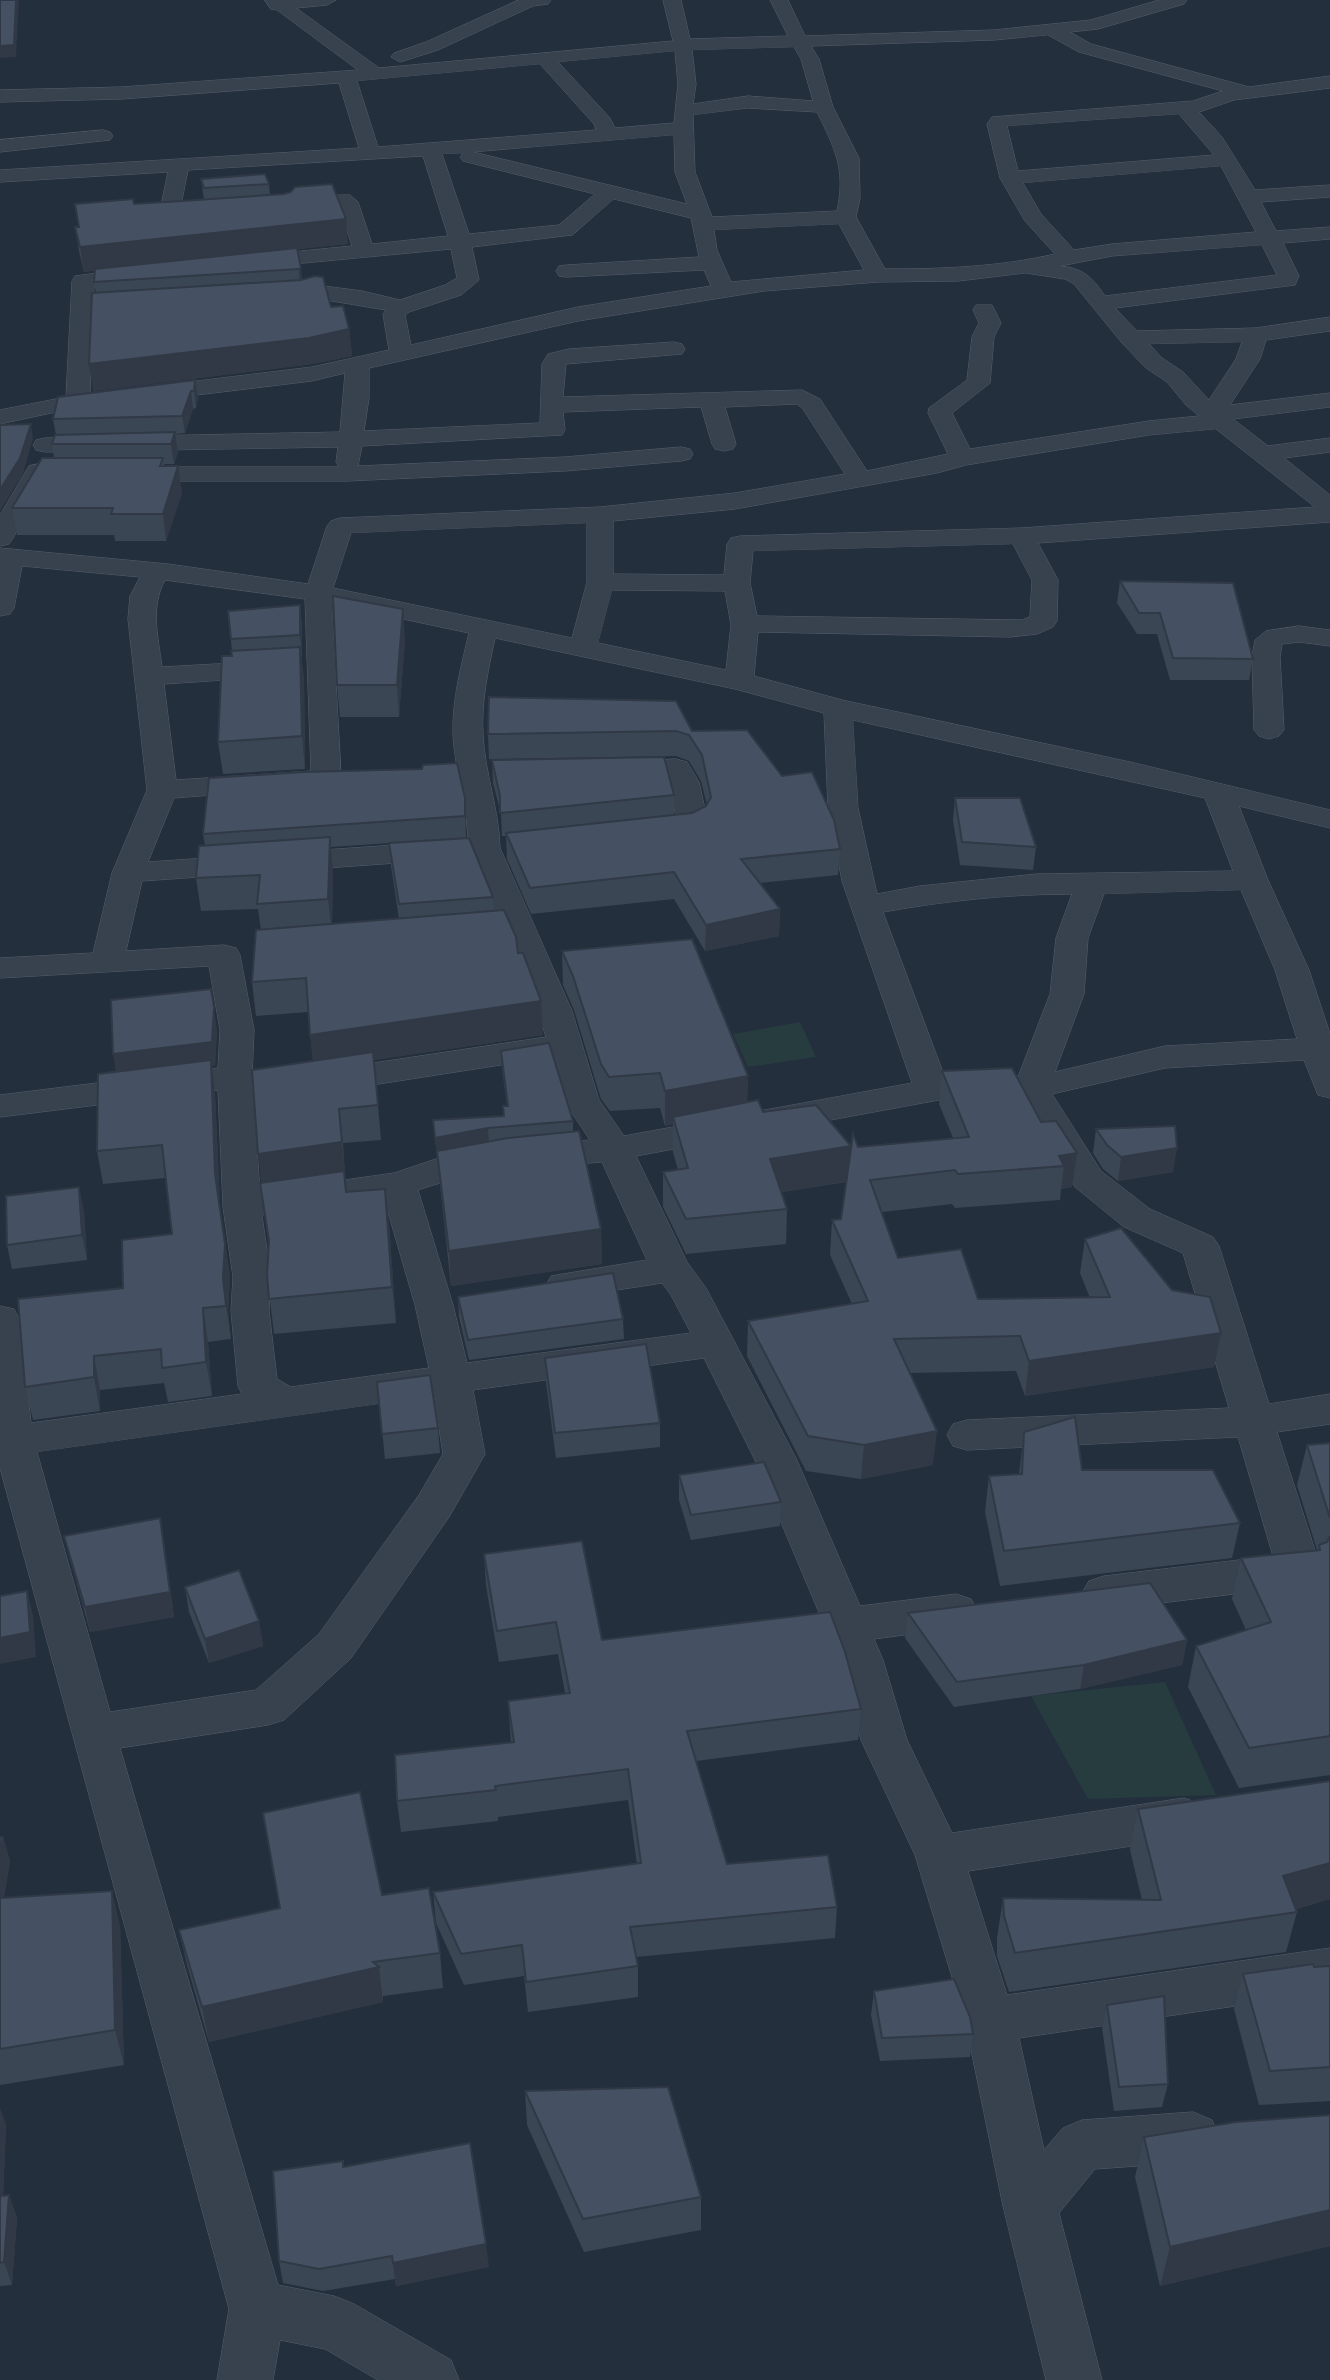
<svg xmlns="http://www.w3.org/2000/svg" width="1330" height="2380" viewBox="0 0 1330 2380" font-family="'Fira Sans',sans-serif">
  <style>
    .green { fill: #263c3f }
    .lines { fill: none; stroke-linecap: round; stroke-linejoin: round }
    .street-casing { stroke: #565f6c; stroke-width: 1 }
    .street { fill: #38414e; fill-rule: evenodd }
    .wall { fill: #3b4654 }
    .shaded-wall { fill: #303945 }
    .building { fill: #455162; stroke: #303945; stroke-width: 2 }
  </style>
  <rect width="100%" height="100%" fill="#242f3e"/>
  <path class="green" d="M800 1022 816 1057 748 1067 733 1034Z
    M1165 1682 1216 1795 1088 1799 1031 1696Z"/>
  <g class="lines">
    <g class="street-casing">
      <path id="street" d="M265 0H336L327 5 296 8 379 68 673 41 663 0H681L690 39 788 36 770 0H788L805 36 994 30 1091 20 1159 0H1187L1184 4 1098 29 1070 32 1091 44 1249 87 1330 76V88L1234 100 1199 112 1222 137 1255 190 1330 185V197L1261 202 1276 231 1330 227V239L1283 243 1299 276 1295 285 1115 308 1137 331 1256 328 1330 317V331L1266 340 1260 359 1230 405 1330 393V407L1233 419 1268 446 1330 438V452L1284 458 1330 495V522L1038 543 1058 580 1057 621 1053 627 1037 634 1010 637 758 632 754 676 842 700 1130 762 1330 810V828L1239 806 1268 880 1309 970 1330 1034V1098L1318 1095 1304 1060 1165 1068 1052 1094 1101 1171 1150 1209 1213 1237 1219 1246 1269 1404 1330 1394V1424L1277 1432 1321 1569 1314 1581 1299 1586 1104 1610 1089 1605 1082 1593 1089 1581 1104 1576 1273 1556 1238 1437 967 1450 953 1446 947 1435 953 1424 967 1420 1229 1408 1183 1253 1124 1227 1075 1187 1020 1099 973 1101 961 1098 955 1090 961 1082 973 1079 1018 1077 1050 994 1056 938 1072 894C1009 894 945 901 883 912L950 1091 944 1099 636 1156 687 1262 706 1288 796 1458 860 1606 956 1594 971 1599 978 1611 971 1623 956 1628 874 1639 883 1660 907 1740 952 1833 1184 1798 1201 1804 1208 1818 1201 1832 1184 1838 968 1871 1007 1995 1330 1948V1992L1019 2038 1044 2150 1063 2128 1082 2120 1193 2112 1212 2120 1219 2137 1212 2154 1193 2162 1095 2169 1059 2213 1102 2380H1046L1003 2206 965 2020 915 1855 861 1740 839 1660 754 1458 704 1358 473 1390 485 1454 449 1517 351 1658 284 1720 268 1725 120 1748 278 2285 334 2296 354 2304 451 2360 459 2380H378L325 2349 280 2340 273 2380H217L229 2309 0 1468V1306L14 1309 19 1319 31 1423 242 1394 238 1386 231 1311 233 1277 223 1207 218 1090 0 1117V1095L218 1068 220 1030 209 966 0 978V958L93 953 112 873 147 790 128 619 130 596 140 577 22 566 14 608 10 614 0 616V548L168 564 308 584 327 526 331 521 340 518 600 507 735 493 845 474 803 409 797 404 725 407 736 444 733 449 724 451 715 449 712 444 701 407 563 412 565 430 562 435 362 446 358 466 565 457 681 447 690 449 693 454 690 459 681 461 565 471 347 481H129L120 479 117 474 120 469 129 467H339L336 462 338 447 45 452 36 450 33 445 36 440 45 438 340 432 345 373 312 381 56 412 0 424V410L66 397 72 281 75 276 145 267 153 268 156 273 153 278 145 279 94 286 90 394 312 367 389 350 383 314 386 310 308 297 305 292 308 287 316 285 362 291 400 300 445 285 457 278 451 249 251 268 243 267 240 262 243 257 251 256 352 246 339 205 282 206 279 202 282 198 289 196 350 195 358 202 372 244 448 236 423 156 188 170 180 210 216 211 219 215 216 219C198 224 183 223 165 218L160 210 168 172 0 182V170L359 148 339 83 122 99 0 102V90L122 87 358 70 277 10 271 9ZM1048 35 1079 52 1223 91 1193 101 992 117 987 124 1000 178 1025 221 1055 254C998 267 943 269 885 269L856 217 860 198 859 158 833 107 819 59 811 46 994 40ZM794 47 801 59 813 101 748 96 693 104 696 84 692 50ZM675 51 678 84 674 123 615 128 610 118 558 62ZM540 64 594 124 596 130 378 147 357 81ZM748 108 817 112C835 149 846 169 837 211L712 217 695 172 693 115ZM1179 114 1214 155 1018 171 1007 126ZM674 135 675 172 687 204 473 152ZM463 153 460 157 463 161 595 194 559 225 469 234 442 154ZM1221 166 1256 232 1112 244 1074 250 1041 214 1023 183ZM614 199 691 218 699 257 567 265 559 266 556 271 559 276 567 277 704 270 711 286 578 307 411 345 405 315 409 312 461 295 479 280 472 247 572 235ZM839 224 864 270 731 282 717 250 714 230ZM1262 245 1277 275 1105 296C1092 277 1083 268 1060 266L1112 256ZM1026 273 1065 279 1074 284 1122 343 1146 368 1167 382 1186 405 1199 416 1149 421 970 449 952 413 990 383 994 337 1001 323 992 305H976L973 310 979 323 972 337 967 380 929 408 928 413 948 454 867 471 820 399 802 390 563 397 566 364 682 354 685 349 682 344 674 342 569 349 548 354 542 364 540 423 364 431 369 398V368L578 321 764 291 878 282 958 281ZM1242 342 1236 359 1209 400 1183 372 1162 358 1149 344ZM1216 429 1315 507 1022 528 740 536 731 538 727 544 724 575 613 574V521L735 509 937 473 966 465 1149 435ZM587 523V582L572 638 333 588 351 533ZM1013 544 1032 580 1030 617 1022 620 757 616 750 583 753 551ZM165 580 305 599 311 771 176 780 164 684 270 677 280 675 284 669 280 663 270 661 162 667C158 636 150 607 165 580ZM612 590 725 591 731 625 726 670 598 643ZM332 604 469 633C461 667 452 699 453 735 455 773 469 809 468 848L538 1011 546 1037 327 1070 315 1073 310 1081 315 1089 327 1092 552 1057 564 1101 590 1140 489 1148 448 1155 394 1173 260 1192 252 1077 254 1030 240 955 236 948 224 945 126 951 142 881 439 860 450 858 455 851 450 844 439 842 148 862 174 798 337 785 341 779ZM495 638 735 689 824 713 828 808 842 881 912 1083 624 1136 599 1100 572 1011 500 848C499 809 485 774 483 735 481 702 488 671 495 638ZM853 720 1205 798 1233 871 1037 874 920 886 877 894 858 808ZM1241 890 1275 970 1297 1039 1165 1046 1055 1072 1084 994 1088 938 1104 894ZM602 1162 647 1260 551 1276 546 1285 551 1294 565 1298 662 1283 671 1295 691 1333 467 1363 453 1305 418 1190C478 1169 540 1167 602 1162ZM384 1198 415 1305 429 1368 291 1387 277 1379 269 1311 271 1277 262 1216ZM434 1396 443 1454 419 1495 319 1634 256 1690 110 1712 37 1452Z
        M519 0H551L548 4 533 6 438 50 400 62 391 57 394 53 426 42Z
        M103 130 110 132 113 136 110 140 0 152V140Z
        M38 464 47 466 50 471 13 538 9 544 0 546V515L29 466Z
        M1299 626 1330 630V646L1299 642 1282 644 1280 657 1284 730 1279 736 1269 739 1259 736 1254 730 1252 657 1255 640 1266 631Z
        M676 759 687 762 699 782 708 823C696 841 666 844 646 840L642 833 646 826 677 819 666 777 617 778 606 775 602 769 606 763Z"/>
    </g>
    <use href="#street" class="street"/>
  </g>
  <path class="wall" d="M201 179 269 184 270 195 348 244 297 249 302 279 331 307 349 329 352 356 312 364 93 391 96 293 94 282 95 270 84 272 79 251 75 227H79L75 204H134L204 200Z
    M195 380 198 397 196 408 193 409 185 433 176 434 178 452 174 464H164L182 493 166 541H115L114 535H17L12 508 54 458 52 444 56 435 53 419Z
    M1120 581 1253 659 1249 680H1170L1157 634H1137L1117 603Z
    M300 605 302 627V657H301L304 679 305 769 223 774 218 742 232 651 228 611Z
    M405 640 399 717H340L337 685Z
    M489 697 692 731 782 776 840 849 838 875 760 883 780 909 779 936 705 951 674 899 531 914 507 859 506 836H502L501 814 493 783 492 760 674 795V815L692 813 706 806 707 805 701 781 689 761 676 756 489 759 488 734Z
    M457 763 466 819V838L331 847 333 870 332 924 399 919 391 866 389 843 493 897 494 911 518 953 541 1001 543 1035 374 1060 381 1140 343 1143 345 1177 346 1192 389 1224 396 1323 274 1334 267 1275 269 1243 262 1183 313 1061 308 1012 256 1016 252 982 261 930 258 909 201 911 196 878 205 846 203 834 422 769Z
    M955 798 1036 847 1033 870 960 865 953 820Z
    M562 951 748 1076 747 1102 763 1112 851 1146 858 1147 953 1138 939 1104 942 1071 1041 1122 1077 1153 1072 1187 1061 1189 1060 1200 955 1208 952 1204 882 1212 898 1258 978 1299 1090 1298 1080 1273 1085 1239 1172 1290 1221 1333 1214 1367 1025 1396 1016 1371 910 1373 933 1465 861 1479 806 1471 747 1356 748 1321 852 1304 830 1255 832 1220 841 1219 846 1182 782 1192 787 1209 786 1244 686 1254 663 1207V1172L678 1170 673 1152V1124L665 1126 660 1108 610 1111 601 1099 574 1010 563 985Z
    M217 1030 215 1066H212L215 1093 220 1207 230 1277 228 1311 231 1339 208 1342 212 1396 168 1402 164 1383 100 1390V1411L33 1420 25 1387 123 1288 172 1234 165 1178 103 1184 97 1151 116 1072Z
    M501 1051 573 1121V1132L601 1229 602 1264 451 1286 433 1120 504 1116 507 1106 502 1068Z
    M1096 1129 1173 1172 1118 1181 1103 1169 1093 1153Z
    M84 1211 87 1260 12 1269 7 1245Z
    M458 1297 623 1319 624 1339 469 1360 459 1317Z
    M545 1358 660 1423V1447L556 1458 546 1383Z
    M377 1382 438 1428 440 1453 385 1459Z
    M1024 1432 1082 1470 1240 1523 1232 1558 1000 1586 985 1512 989 1476 1019 1474Z
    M1330 1443V1775L1239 1788 1188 1687 1196 1646 1246 1630 1232 1599 1241 1558 1317 1550 1297 1485 1307 1445Z
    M679 1475 781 1502 780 1526 691 1540 679 1500Z
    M64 1536 164 1543 174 1617 90 1632Z
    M484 1554 602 1640 861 1709 858 1740 696 1761 727 1864 837 1907 835 1938 636 1957 638 1966V1997L528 2012 524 1976 464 1985 436 1923 433 1892 637 1864 628 1800 498 1817V1821L401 1832 397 1801 511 1743 508 1701 565 1693 558 1654 499 1662 486 1586Z
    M185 1587 259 1621 263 1646 209 1663 189 1612Z
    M908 1613 1187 1640 1182 1665 1080 1689 954 1707 905 1638Z
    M1330 1781V1899L1296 1909 1297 1912 1286 1952 1009 1992 997 1956V1938L1003 1898 1142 1900 1130 1850 1138 1809Z
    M0 1837H3L10 1861 4 1897 120 1926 124 2065 0 2085Z
    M382 1895 440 1953 443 1988 383 1996V2002L209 2042 187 1965 179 1930 280 1908Z
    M1330 1966V2101L1259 2105 1234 2009 1243 1974Z
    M874 1991 973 2034 970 2057 880 2061 871 2015Z
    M1107 2005 1168 2084 1162 2107 1114 2111 1102 2028Z
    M525 2091 701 2197V2230L584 2252 527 2125Z
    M0 2109 6 2125 3 2196 9 2195 17 2218 12 2285 0 2286Z
    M1330 2115V2246L1160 2286 1135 2177 1144 2137Z
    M344 2167 489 2267 396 2286 395 2279 323 2291 283 2283 279 2261Z"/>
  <path class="shaded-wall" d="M16 0H19L16 57 0 58V46Z
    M346 219 348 244 84 272 80 247Z
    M301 268 303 286 300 287 299 269Z
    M349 329 352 356 312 364 93 391 89 364Z
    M195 380 198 397 196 408 194 391Z
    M191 391 193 409 185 433 182 416Z
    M31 424 33 439 23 474 0 511V490Z
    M175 432 178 452 174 464 171 444Z
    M178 466 182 493 166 541 163 514Z
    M300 605 302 627V657L300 635Z
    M403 609 405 640 399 717 397 685Z
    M300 647 304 679 305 769 302 736Z
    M465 798 466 819V838L465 816Z
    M330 837 333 870 332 932 328 899Z
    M780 909 779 936 705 951 706 925Z
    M541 1001 543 1035 374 1060 381 1140 374 1060 314 1069 310 1035Z
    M214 1007 217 1030 215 1066H212L215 1093 220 1207 230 1277 228 1311 231 1339 226 1306 215 1174 117 1078 113 1054Z
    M748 1076 747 1111 673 1117V1124L665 1126V1091Z
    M339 1109 348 1206 262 1189 258 1154Z
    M488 1128 489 1145 437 1156 435 1138Z
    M851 1146 849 1181 769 1194 770 1159Z
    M1177 1148 1173 1172 1118 1181 1121 1157Z
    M1077 1153 1072 1187 1061 1189 1064 1166 1059 1156Z
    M79 1187 84 1211 87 1260 82 1235Z
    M385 1189 389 1224 396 1323 392 1287Z
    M601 1229 602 1264 451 1286 449 1251Z
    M203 1308 208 1342 212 1396 206 1362Z
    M1221 1333 1214 1367 1025 1396 1029 1361Z
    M94 1356 100 1390V1411L94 1377Z
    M937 1431 933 1465 861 1479 864 1445Z
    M160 1518 164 1543 174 1617 90 1632 85 1607Z
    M27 1591 33 1615 36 1657 0 1664V1638Z
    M259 1621 263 1646 209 1663 205 1639Z
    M1187 1640 1182 1665 1080 1689 1084 1665Z
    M3 1837 10 1861 0 1921V1856Z
    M1330 1863V1899L1273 1915 1283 1876Z
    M112 1891 120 1926 124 2065 115 2030Z
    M379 1967 383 2002 209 2042 202 2007Z
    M0 2109 6 2125 2 2220 0 2214Z
    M9 2195 17 2218 12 2285 4 2262Z
    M1330 2210V2246L1160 2286 1170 2247Z
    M486 2244 489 2267 396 2286 393 2263Z"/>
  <path class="building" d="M0 0H16L14 45 0 46Z
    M265 174 269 184 204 188 201 179Z
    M332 184 346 219 80 247 75 227H79L75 204 133 199 134 204 182 201 284 194 291 192 295 187Z
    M297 248 301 268 299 269 94 282 95 269Z
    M315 276 323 277 331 307 343 306 349 329 309 338 89 364 92 293 301 280Z
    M195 380 194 391H191L182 416 53 419 58 397Z
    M31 424 20 458 0 490V425Z
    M175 432 171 444H52L55 435Z
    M42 458H163L160 466H178L163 514H111L113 508H12Z
    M1120 581 1233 583 1253 659 1173 658 1160 613H1139Z
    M333 596 403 609 397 685H337Z
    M300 605V635L231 639 228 611Z
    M300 647 302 736 218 742 222 656H232L231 651Z
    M489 697 676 701 692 731 747 730 782 776 812 772 834 820 840 849 741 859 780 909 706 925 674 872 530 888 506 833 692 813 706 806 711 797 702 755 689 735 676 731 488 734Z
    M664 757 674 795 500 813V796L492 760Z
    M457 763 465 798V816L203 834 209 778 303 772 422 769 423 765Z
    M955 798H1020L1036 847 962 842Z
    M330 837 328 899 257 904 260 875 196 878 199 846Z
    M469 838 493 897 399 904 389 843Z
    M504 910 516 937 518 953H523L541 1001 310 1035 306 978 252 982 256 930Z
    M692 939 748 1076 665 1091 660 1073 609 1077 601 1064 573 976 562 951Z
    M211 989 214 1007 212 1042 113 1054 111 1000Z
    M549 1043 573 1121 488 1128 435 1138 433 1120 504 1116 503 1106H508L501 1051Z
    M373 1052 378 1105 339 1109 342 1142 258 1154 252 1070Z
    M211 1060 215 1174 225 1244 223 1278 226 1306 203 1308 206 1362 162 1368 161 1349 94 1356V1377L25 1387 18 1299 123 1288 122 1240 172 1234 162 1145 97 1151 98 1074Z
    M1012 1068 1041 1122 1056 1121 1077 1153 1059 1156 1064 1166 958 1174 955 1170 870 1180 898 1258 961 1249 978 1299 1110 1297 1085 1239 1121 1228 1172 1290 1210 1297 1221 1333 1029 1361 1020 1336 894 1339 937 1431 864 1445 808 1436 748 1321 868 1301 832 1220 841 1219 853 1134 858 1147 969 1137 942 1071Z
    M758 1100 763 1112 816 1105 851 1146 770 1159 787 1209 686 1219 663 1172 688 1168 673 1117Z
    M1175 1126 1177 1148 1121 1157 1107 1145 1096 1129Z
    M579 1131 601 1229 449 1251 437 1151 508 1138Z
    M344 1171 346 1192 385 1189 392 1287 269 1299 267 1275 269 1241 260 1183Z
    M79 1187 82 1235 7 1245 6 1196Z
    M613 1273 623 1319 468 1340 458 1297Z
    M646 1344 660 1423 555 1433 545 1358Z
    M430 1375 438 1428 382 1434 377 1382Z
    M1075 1417 1082 1470H1213L1240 1523 1004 1551 989 1476 1022 1474 1024 1432Z
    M1330 1443V1518L1307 1445Z
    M764 1462 781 1502 691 1515 679 1475Z
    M160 1518 170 1592 85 1607 64 1536Z
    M1330 1536V1736L1249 1748 1196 1646 1271 1622 1241 1558 1320 1550 1319 1545 1327 1542Z
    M582 1541 602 1640 830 1612 845 1652 861 1709 687 1731 727 1864 828 1855 837 1907 630 1927 638 1966 526 1982 522 1945 461 1954 433 1892 641 1863 628 1769 495 1786 496 1790 397 1801 395 1755 514 1742 508 1701 570 1693 556 1622 497 1631 484 1554Z
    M239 1570 259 1621 205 1639 185 1587Z
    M1150 1583 1187 1640 1084 1665 957 1682 908 1613Z
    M27 1591 30 1632 0 1638V1596Z
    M1330 1781V1863L1283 1876 1297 1912 1015 1953 1004 1916 1003 1898 1161 1900 1138 1809Z
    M360 1792 382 1895 429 1888 440 1953 373 1962 379 1967 202 2007 179 1930 280 1908 263 1813Z
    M0 1837H3L0 1856Z
    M112 1891 115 2030 0 2049V1898Z
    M1313 1964 1314 1967 1330 1966V2067L1270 2071 1243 1974Z
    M954 1979 970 2017 973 2034 882 2038 874 1991Z
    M1164 1996 1168 2084 1119 2087 1107 2005Z
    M668 2087 701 2197 583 2219 525 2091Z
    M1330 2115V2210L1170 2247 1144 2137 1236 2122Z
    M470 2143 486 2244 393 2263 392 2256 319 2269 279 2261 273 2171 343 2161V2167Z
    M9 2195 4 2262 0 2263V2196Z"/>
</svg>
